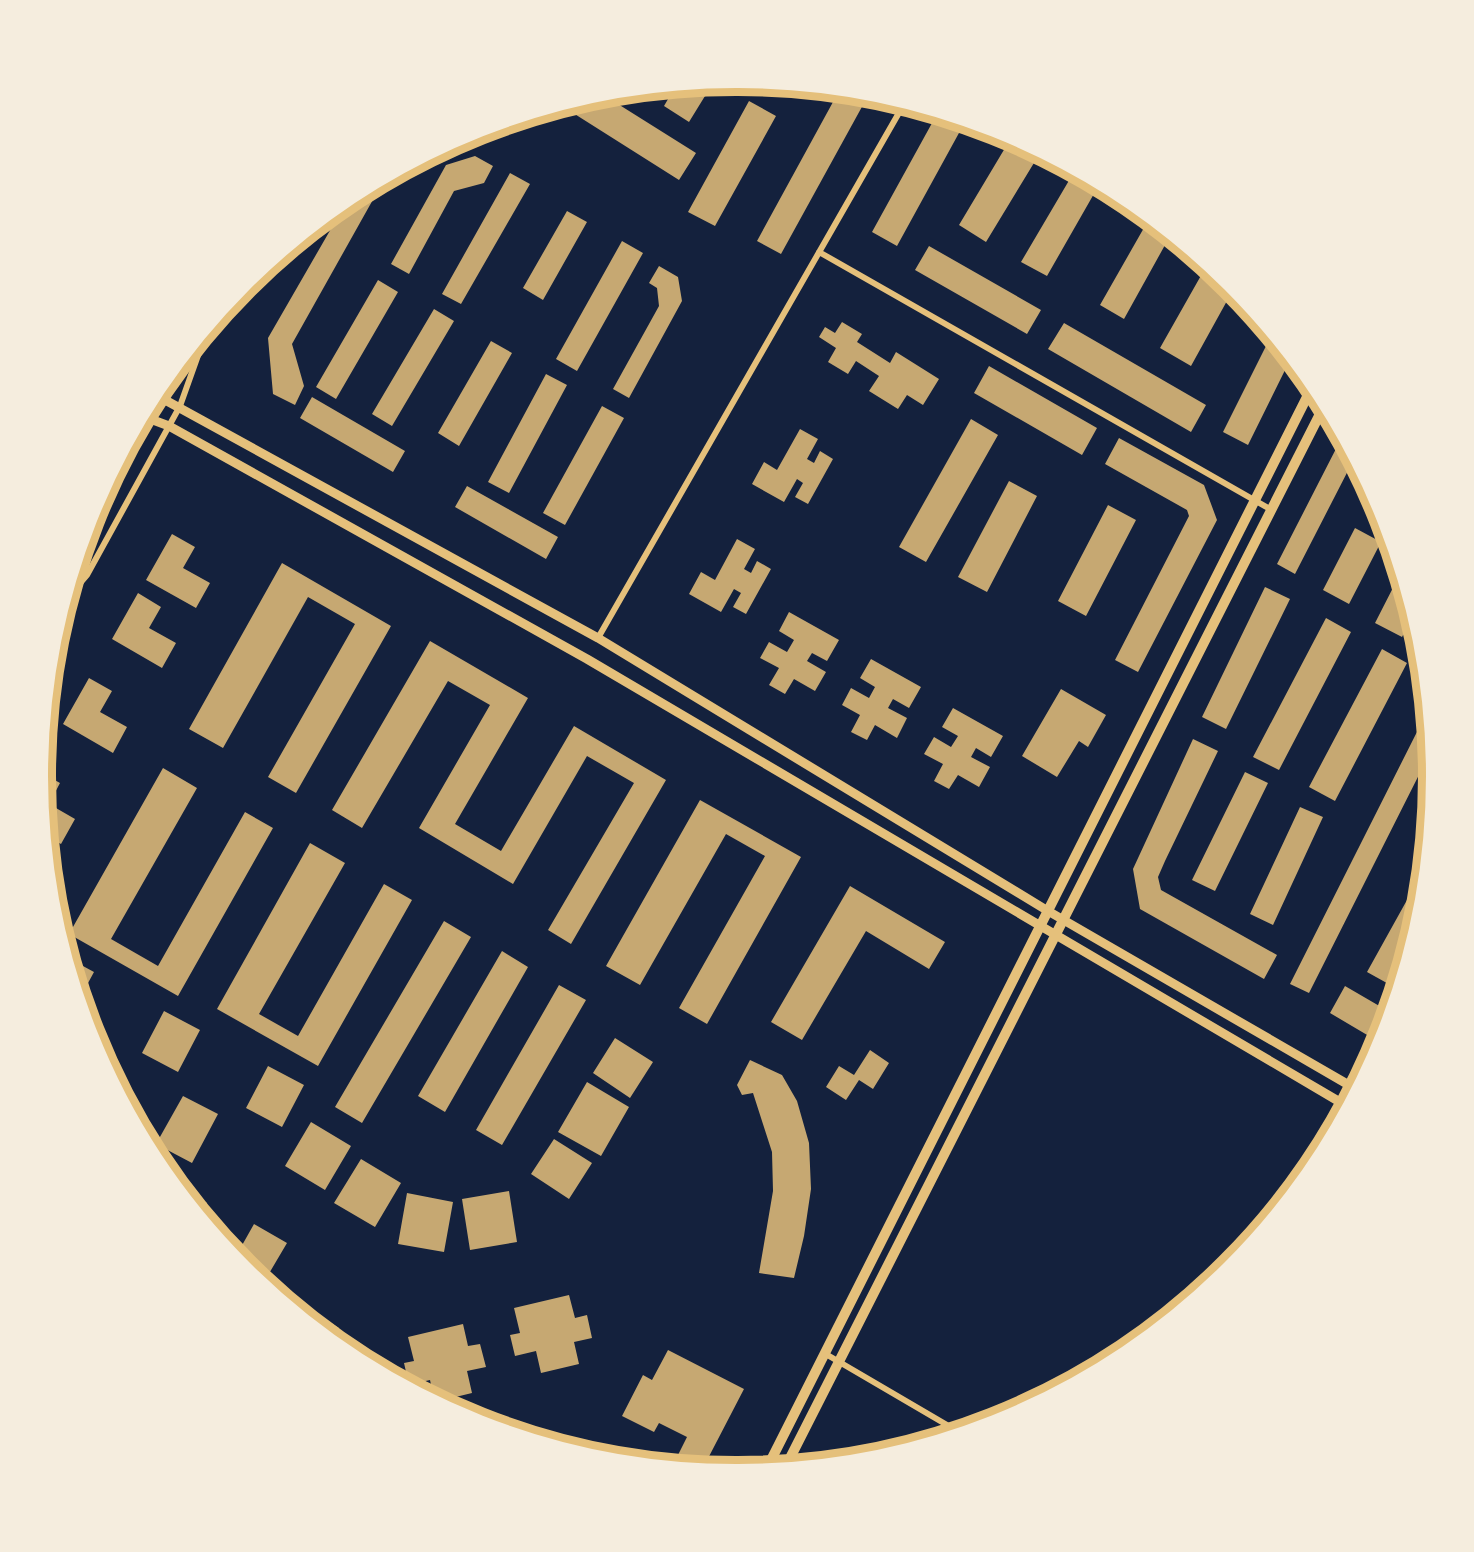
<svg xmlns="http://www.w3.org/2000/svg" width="1474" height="1552" viewBox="0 0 1474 1552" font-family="Overpass,sans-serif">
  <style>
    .building { fill: #c6a872 }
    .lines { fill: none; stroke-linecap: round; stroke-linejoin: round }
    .minor { stroke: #e5c07b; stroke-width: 6 }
    .tertiary { stroke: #e5c07b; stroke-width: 9 }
    .secondary { stroke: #e5c07b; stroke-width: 10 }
    .rim { fill: none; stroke: #e5c07b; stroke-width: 8 }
  </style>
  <rect width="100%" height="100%" fill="#14213d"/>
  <path class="building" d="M713 83 689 122 664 106 675 87Z
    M839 91 869 94 781 254 757 241Z
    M602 94 696 153 679 180 562 106Z
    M749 101 776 116 715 226 688 212Z
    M937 114 965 122 897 246 872 232Z
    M1011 138 1040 153 986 242 959 225Z
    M475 156 493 166 484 183 454 191 409 274 391 264 446 165Z
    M1074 172 1099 185 1047 276 1021 262Z
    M510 173 530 184 461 304 442 294Z
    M384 180 292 344 304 386 295 405 273 394 268 338 347 201Z
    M567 211 587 222 543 300 523 288Z
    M1149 219 1170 236 1124 319 1100 305Z
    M622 241 643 253 577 371 556 359Z
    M929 246 1041 310 1027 334 915 270Z
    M659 266 678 277 682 301 629 398 613 389 659 306 657 288 649 283Z
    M1203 272 1233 290 1191 366 1160 348Z
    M378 280 398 292 336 399 316 387Z
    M434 309 454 321 392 426 372 414Z
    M842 322 862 334 857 342 890 363 896 352 939 379 923 405 907 395 898 409 869 391 879 376 856 361 848 374 828 362 836 348 819 337 825 327 835 333Z
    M1064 323 1206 405 1191 432 1048 349Z
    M1271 336 1290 360 1248 445 1223 432Z
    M491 341 512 353 459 446 438 433Z
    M989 366 1097 428 1082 455 974 393Z
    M546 374 567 385 509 493 488 482Z
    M312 397 405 451 393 472 300 418Z
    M602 406 624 418 565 525 543 513Z
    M971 419 998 435 926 562 899 547Z
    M800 429 818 439 807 459 814 463 820 451 833 459 808 504 795 497 803 483 797 479 784 502 752 484 764 462 777 470Z
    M1119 438 1204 485 1217 520 1138 672 1115 660 1189 516 1187 510 1105 464Z
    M1341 439 1353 461 1295 574 1277 564Z
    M1009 481 1037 496 987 592 958 577Z
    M467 486 558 537 546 559 455 507Z
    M1371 495 1379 510 1380 514 1366 506Z
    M1108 505 1136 520 1086 616 1058 601Z
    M1355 528 1381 542 1349 604 1323 590Z
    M172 534 195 547 183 568 210 583 196 608 146 580Z
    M737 539 755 549 744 569 751 573 757 561 771 569 746 614 733 607 741 593 734 589 721 612 689 594 701 572 715 580Z
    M282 563 391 626 296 793 268 777 355 624 308 597 223 748 189 729Z
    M1399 576 1412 618 1402 637 1375 623Z
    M1265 587 1290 599 1226 729 1202 717Z
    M138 593 161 607 149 628 176 643 162 668 112 639Z
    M789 612 839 640 827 661 812 653 807 661 826 672 815 691 794 679 785 694 769 685 779 668 760 658 769 642 787 652 794 640 779 631Z
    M1326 618 1351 632 1279 770 1253 757Z
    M430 641 528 698 455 824 501 851 574 726 666 780 571 944 548 930 634 783 587 756 513 884 419 828 490 705 448 681 362 828 332 810Z
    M1382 649 1407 663 1335 801 1309 787Z
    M871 659 921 687 909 708 893 699 888 708 907 718 897 738 875 725 867 740 851 732 860 715 842 705 851 688 869 698 875 687 860 678Z
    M89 678 112 691 100 712 127 727 113 753 63 724Z
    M1061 689 1106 715 1088 747 1079 741 1057 777 1022 756Z
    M953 708 1003 736 991 757 976 748 971 757 990 767 979 787 958 775 949 789 934 781 943 764 924 754 934 737 951 747 958 736 942 727Z
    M1426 714 1430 753 1309 993 1290 984Z
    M1193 739 1218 751 1165 861 1158 877 1161 890 1277 955 1264 979 1140 909 1133 869Z
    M163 768 197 788 111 939 158 966 245 812 273 828 178 996 69 934Z
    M1245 772 1268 783 1215 891 1192 880Z
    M42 773 60 783 49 804 75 819 61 844 48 837Z
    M700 800 801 857 707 1024 679 1008 765 856 726 834 640 985 606 966Z
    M1300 807 1323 817 1273 925 1250 914Z
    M310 843 345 863 259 1014 298 1036 384 884 412 900 318 1066 217 1009Z
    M1422 873 1419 912 1394 987 1367 972Z
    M850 886 945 942 929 969 866 931 802 1040 771 1022Z
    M444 921 471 937 362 1123 335 1107Z
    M502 951 528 967 445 1112 418 1096Z
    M70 959 94 972 81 996 78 986Z
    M559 985 586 1000 502 1145 476 1130Z
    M1345 986 1388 1011 1379 1042 1330 1013Z
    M164 1011 200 1030 178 1072 142 1053Z
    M615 1038 653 1062 630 1098 593 1073Z
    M98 1047 116 1057 109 1069Z
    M870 1050 889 1063 873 1089 859 1080 846 1100 826 1087 839 1066 854 1075Z
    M750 1060 782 1075 797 1101 809 1143 811 1189 804 1236 794 1278 759 1273 773 1191 772 1152 753 1093 742 1095 737 1085Z
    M268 1066 304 1085 282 1127 246 1108Z
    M587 1082 629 1107 601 1156 558 1132Z
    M183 1096 218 1114 192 1163 156 1144Z
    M311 1122 351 1146 325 1190 285 1166Z
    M554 1139 592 1163 569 1199 531 1174Z
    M361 1159 401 1183 375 1227 334 1203Z
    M179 1187 207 1203 201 1214Z
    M509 1191 517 1242 470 1250 462 1199Z
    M407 1193 453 1202 444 1252 398 1244Z
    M254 1224 287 1243 264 1282 236 1256Z
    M569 1295 575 1318 587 1315 592 1338 574 1342 579 1364 541 1373 536 1351 515 1356 510 1335 520 1333 514 1308Z
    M312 1311 339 1328 333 1339 308 1318Z
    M463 1324 468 1346 480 1344 486 1367 467 1371 472 1393 439 1401 434 1398 430 1380 409 1385 404 1363 414 1361 408 1337Z
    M668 1350 744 1389 703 1468 678 1455 687 1437 659 1423 654 1432 622 1416 643 1375 652 1380Z"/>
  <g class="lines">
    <path class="minor" d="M819 252 1270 509
      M68 597 87 575 180 406 206 333
      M598 638 904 104
      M824 1353 959 1432"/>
    <path class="tertiary" d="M156 395 598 638 1048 911 1354 1088
      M145 417 169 426 587 659 1345 1105"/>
    <path class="secondary" d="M113 476 164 384
      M786 1466 1324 406
      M767 1468 1312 387"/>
  </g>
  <path d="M0 0H1474V1552H0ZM736 92H738A684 684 0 0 1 1422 776V776A684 684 0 0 1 738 1460H736A684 684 0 0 1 52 776V776A684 684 0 0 1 736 92Z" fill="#f5edde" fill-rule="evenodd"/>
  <path class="rim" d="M736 92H738A684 684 0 0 1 1422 776V776A684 684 0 0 1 738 1460H736A684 684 0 0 1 52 776V776A684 684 0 0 1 736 92Z"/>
</svg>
